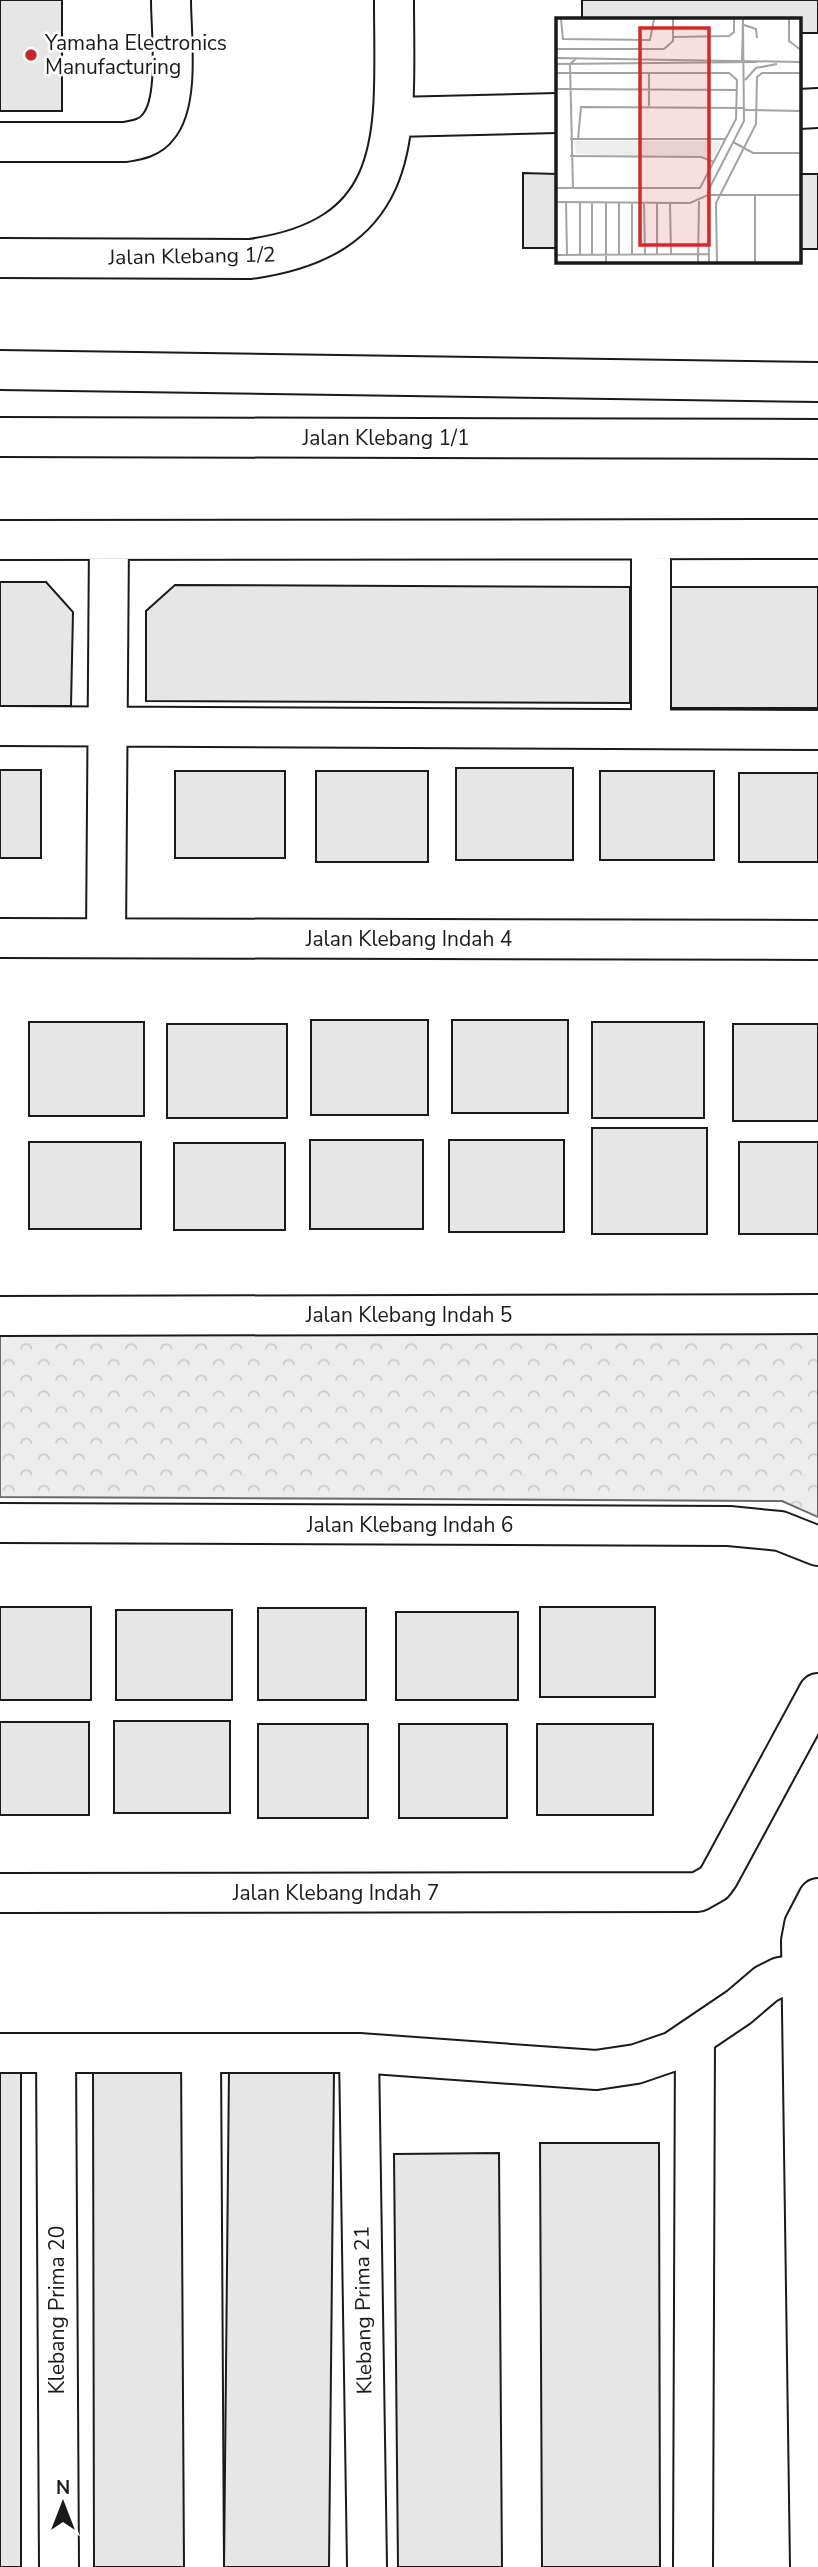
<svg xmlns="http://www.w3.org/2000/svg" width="818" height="2567" viewBox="0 0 818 2567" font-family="'Nunito Sans',sans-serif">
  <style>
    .park { fill: url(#park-crowns); stroke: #6a6a6a; stroke-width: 2 }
    .building { fill: #e6e6e6; stroke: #1a1a1a; stroke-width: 2 }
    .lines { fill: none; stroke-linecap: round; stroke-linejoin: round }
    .minor-casing { stroke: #1a1a1a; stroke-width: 42 }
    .minor { stroke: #fff; stroke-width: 38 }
    .poi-dot { fill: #c62828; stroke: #fff; stroke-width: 2.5 }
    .labels { text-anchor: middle; stroke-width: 5; stroke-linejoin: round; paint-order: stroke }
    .poi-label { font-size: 21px; fill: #1a1a1a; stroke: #fff; text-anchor: start }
    .street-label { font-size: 21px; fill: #1a1a1a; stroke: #fff }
    .inset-road { fill: none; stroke: #a3a3a3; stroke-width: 2 }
    .view { fill: #d62828; fill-opacity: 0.15; stroke: #d62828; stroke-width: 3.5 }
    .inset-edge { fill: none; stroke: #1a1a1a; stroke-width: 3.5 }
  </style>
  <defs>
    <pattern id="park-crowns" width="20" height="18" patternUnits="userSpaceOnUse" patternTransform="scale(1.75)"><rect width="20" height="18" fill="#ededed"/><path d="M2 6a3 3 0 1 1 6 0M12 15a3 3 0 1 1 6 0" fill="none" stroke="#cbcbcb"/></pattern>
  </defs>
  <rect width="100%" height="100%" fill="#fff"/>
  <path class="park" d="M0 1334H818V1517L782 1501 0 1497Z"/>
  <path class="building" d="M0 0H62V111H0Z
    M582 0H818V33H799V19H582Z
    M523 173 557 174V248H523Z
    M799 174H818V249H799Z
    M0 582H46L73 612 71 706H0Z
    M175 585 630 587V703L146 701V611Z
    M668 587H818V708H664Z
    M456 768H573V860H456Z
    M0 770H41V858H0Z
    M175 771H285V858H175Z
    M316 771H428V862H316Z
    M600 771H714V860H600Z
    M739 773H818V862H739Z
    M311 1020H428V1115H311Z
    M452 1020H568V1113H452Z
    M29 1022H144V1116H29Z
    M592 1022H704V1118H592Z
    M167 1024H287V1118H167Z
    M733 1024H818V1121H733Z
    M592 1128H707V1234H592Z
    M310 1140H423V1229H310Z
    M449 1140H564V1232H449Z
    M29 1142H141V1229H29Z
    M739 1142H818V1234H739Z
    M174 1143H285V1230H174Z
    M0 1607H91V1700H0Z
    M540 1607H655V1697H540Z
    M258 1608H366V1700H258Z
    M116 1610H232V1700H116Z
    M396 1612H518V1700H396Z
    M114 1721H230V1813H114Z
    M0 1722H89V1815H0Z
    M258 1724H368V1818H258Z
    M399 1724H507V1818H399Z
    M537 1724H653V1815H537Z
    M229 2069 334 2071 329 2567H224Z
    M0 2071H21V2567H0Z
    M93 2073H189L191 2567H94Z
    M540 2143H659L660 2567H542Z
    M499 2153 502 2567H398L394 2154Z"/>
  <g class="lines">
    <g class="minor-casing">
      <path id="minor" d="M799 109 818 108
        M394 117 557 113
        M0 142H125C137 140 150 138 158 127 180 102 171 33 171 0
        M0 258 250 259C410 237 394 128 394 0
        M0 370 818 382
        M0 437 818 439
        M0 540 818 539
        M651 540V729
        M0 726 818 730
        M0 938 818 940
        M106 938 109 540
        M0 1316 818 1314
        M0 1523 729 1526 780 1531 818 1546
        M0 1893 698 1892 714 1883 719 1876 818 1693
        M0 2053H359L596 2070 636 2064 674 2051 739 2007 766 1984 780 1977 818 1971
        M56 2053 59 2567
        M201 2053 204 2567
        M359 2053 367 2567
        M693 2567 695 2037
        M810 2567 801 1941 804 1925 818 1898"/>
    </g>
    <use href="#minor" class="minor"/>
  </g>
  <circle class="poi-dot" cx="31" cy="55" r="7"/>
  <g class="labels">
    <g class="poi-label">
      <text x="45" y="50">Yamaha Electronics<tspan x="45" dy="24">Manufacturing</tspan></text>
    </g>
    <g class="street-label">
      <text transform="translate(192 256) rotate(-1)" y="7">Jalan Klebang 1/2</text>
      <text x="386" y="445">Jalan Klebang 1/1</text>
      <text x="409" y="946">Jalan Klebang Indah 4</text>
      <text x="409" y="1322">Jalan Klebang Indah 5</text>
      <text x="410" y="1532">Jalan Klebang Indah 6</text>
      <text x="336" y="1900">Jalan Klebang Indah 7</text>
      <text transform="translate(57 2310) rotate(-90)" y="7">Klebang Prima 20</text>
      <text transform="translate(363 2310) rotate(-91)" y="7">Klebang Prima 21</text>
    </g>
  </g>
  <g transform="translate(556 18)">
    <rect width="245" height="245" fill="#fff"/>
    <path d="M18 123H163L165 126 156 140 20 136Z" fill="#ededed"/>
    <path class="inset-road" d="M5 1 7 21 94 22 98 1M233 1V23L245 32M188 7 200 11 201 20M117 19 173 18 178 14V1M0 31H108L117 23V1M0 40 245 44M186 44 187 1M0 46 201 44M0 55H173L181 62 180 101 144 170H0M189 62 200 50 221 46M0 71 181 72M93 88V55M189 92 245 93M14 121H170M22 121 25 89 189 90M177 124 197 135H245M14 138 145 139 158 144M17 170 14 46 21 40M199 177V244M0 184 134 185 152 177H245M10 184 11 237M36 184V237M50 184V244M63 184V237M76 184V237M88 184 89 237M101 184V237M114 184 115 237M0 237 152 236M24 237V184M142 244 143 183M153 244 152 173 188 103 187 5M161 244 160 185 200 106 201 59 206 55H245"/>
    <path class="view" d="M84 10H153V227H84Z"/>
    <rect width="245" height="245" class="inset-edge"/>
  </g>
  <g transform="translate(63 2504)" stroke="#ffffff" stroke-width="5" paint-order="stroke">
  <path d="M0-5L12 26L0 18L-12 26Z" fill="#1a1a1a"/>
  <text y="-10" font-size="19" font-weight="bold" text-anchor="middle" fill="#1a1a1a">N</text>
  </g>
</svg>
